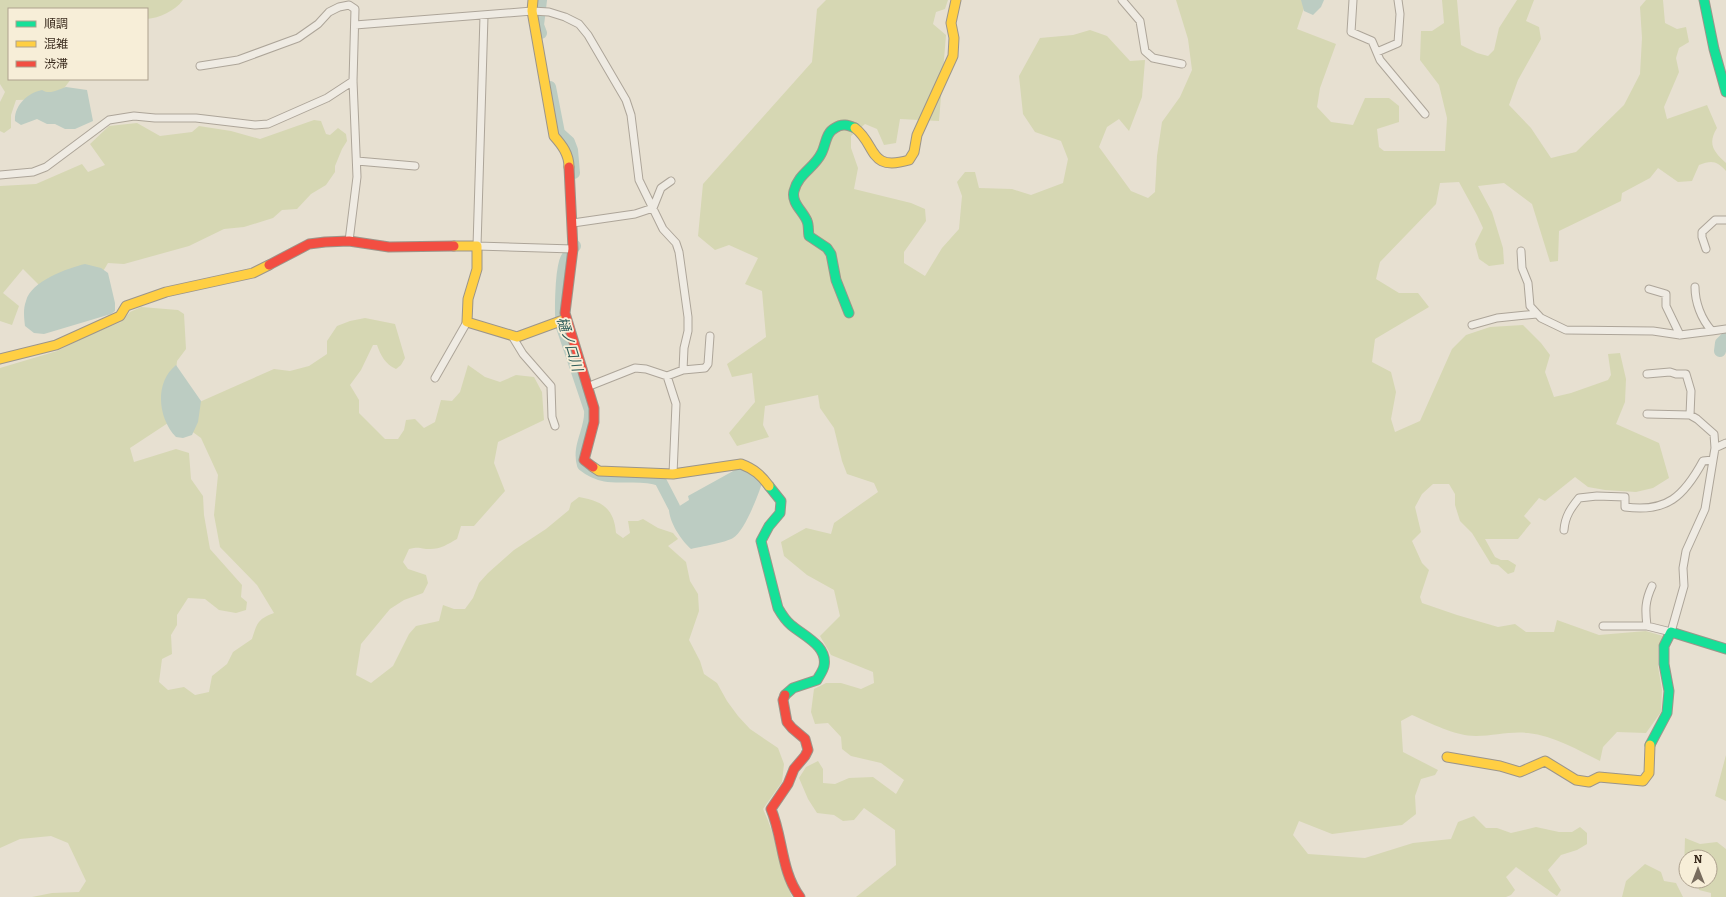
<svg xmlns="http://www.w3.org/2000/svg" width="1726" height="897" viewBox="0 0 1726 897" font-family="Bitter,'Noto Sans JP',serif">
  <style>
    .green { fill: #d6d7b3 }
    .water { fill: #bcccc2 }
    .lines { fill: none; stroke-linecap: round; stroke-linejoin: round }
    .river { stroke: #bcccc2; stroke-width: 12 }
    .street-casing { stroke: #ada599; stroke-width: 9 }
    .fast-casing { stroke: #9c958a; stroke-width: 11 }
    .slow-casing { stroke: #9c958a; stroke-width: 11 }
    .jam-casing { stroke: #9c958a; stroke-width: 11 }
    .street { stroke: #efebe3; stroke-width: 7 }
    .fast { stroke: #16e098; stroke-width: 9 }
    .slow { stroke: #ffcf43; stroke-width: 9 }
    .jam { stroke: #f24e42; stroke-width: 9 }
    .labels { text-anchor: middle; stroke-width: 3.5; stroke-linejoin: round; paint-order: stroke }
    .water-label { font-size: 14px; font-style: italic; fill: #2f5d5a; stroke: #f7eed8 }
  </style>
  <rect width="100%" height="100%" fill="#e7e0d1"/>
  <path class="green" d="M0 0H183C175 11 159 18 147 19V9H9V79H71L56 99 16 100 11 115V128L4 133 0 131V102L5 92 0 84Z
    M826 0H948L945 9 936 12 933 24 946 35 939 121 900 119 896 143 884 145 877 129 865 124 851 136V148L858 168 854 189 911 203 925 209 926 221 904 252V263L925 276 942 248 959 229 962 196 957 182 965 172H975L979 188 1012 189 1031 195 1063 183 1068 159 1061 141 1035 132 1023 114 1019 76 1040 38 1073 35 1090 30 1107 36 1130 61 1145 60 1142 97 1129 131 1119 119 1107 127 1099 147 1131 191 1148 198 1155 192 1157 156 1162 122 1180 97 1192 70 1188 39 1176 0H1304L1305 5 1297 29 1336 44 1320 88 1317 107 1331 122 1353 125 1365 98H1389L1399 106V122L1377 129 1379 147 1384 151H1445L1447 118 1439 85 1420 60 1421 31H1432L1444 23 1442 0H1457L1461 45 1477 53 1488 56 1494 50 1499 28 1517 0H1534L1526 21 1539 27 1541 39 1518 80 1509 105 1531 128 1551 158 1576 152 1624 105 1640 74 1642 38 1640 7 1646 0H1663L1665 23 1677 29 1686 27 1689 42 1679 48 1676 58 1679 72 1664 107 1667 119 1707 105 1717 128C1707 144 1714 152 1726 163V171C1717 161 1712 160 1699 165L1692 181 1678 182 1658 168 1650 178 1622 193 1621 201 1559 231 1558 261 1550 262 1532 204 1504 183 1478 186 1492 212 1503 248 1504 264 1489 266 1479 259 1475 244 1483 228 1477 215 1459 182 1440 183 1436 204 1380 262 1376 279 1399 293H1418L1429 307 1375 339 1372 362 1391 372 1396 392 1391 419 1395 432 1420 421 1452 349 1466 335 1490 327 1523 325 1541 343 1550 355 1545 372 1554 397 1571 393 1608 380 1611 375 1608 354 1620 353 1626 379 1625 402 1616 424 1659 443 1669 478 1653 488 1636 492 1605 490 1588 487 1575 477 1545 501 1539 498 1524 516 1531 523 1518 539H1485L1495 557 1501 560H1508L1516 565 1514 572 1508 574 1498 565 1491 564 1472 533 1460 521 1455 505V494L1449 484H1433L1422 494 1415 507 1421 532 1412 541 1422 563 1429 570 1420 597 1422 603 1457 615 1498 627 1515 624 1526 632H1554L1557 620 1599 635 1646 631 1663 636 1658 647V666L1662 690 1661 712 1646 733 1617 732 1603 747 1600 761C1578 750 1554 736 1528 733 1510 731 1494 736 1476 736 1454 736 1431 723 1412 715L1401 721 1403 752 1438 770 1435 775 1421 779 1415 796 1416 814 1402 825 1332 834 1299 821 1293 835 1308 854 1365 858 1413 843 1451 839 1458 822 1474 816 1486 828H1497L1511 833 1536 827 1559 832H1572L1580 827 1587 833V844L1577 850 1561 855 1548 870 1561 890 1557 896 1516 867 1506 877 1515 890 1511 895 1506 897H856L896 865 895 830 864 808 854 820 843 821 834 815 817 813 808 799 799 778 806 767 818 761 823 769V783L835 784 849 778 873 777 896 794 904 780 881 763 851 756 842 749 841 737 828 723 815 724 811 712 814 689 826 683H841L861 689 874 683 873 672 831 655 820 636 840 616 834 590 807 575 784 556 781 542 806 528 831 534 834 523 878 492 874 483 847 474 842 461 834 428 820 408 818 395 765 406 763 425 769 437 737 446 729 433 755 402 752 373 732 377 727 364 766 337 762 291 745 284 758 258 729 245 715 250 698 236 703 184 812 62 817 9Z
    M314 120 321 121 326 134 330 135 338 128 346 134 347 141 342 149 335 166V172L326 185 311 194 297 209 282 210 273 218 244 227 224 229 189 246 124 264 108 263 102 273 43 289 23 269 3 293 19 306 12 325 0 321V186L36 184 82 164 88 172 105 165 90 144 109 126 137 123 160 136 192 132 199 126 231 131 260 139Z
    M141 307 178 310 184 314 186 349 177 361 171 421 130 448 134 462 176 449 189 453 191 479 203 496 204 515 210 549 242 585 241 597 247 602 246 610 236 613 219 610 205 599 188 598 177 615V625L171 635 172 654 162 659 159 682 168 690 184 687 195 695 209 692 212 676 227 664 233 652 252 639C257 623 258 619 274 613L257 585 220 547 214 515 218 475 201 438 190 430 195 404 274 369 290 371 309 366 327 354V341L337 326 350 321 365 318 395 324 405 358 401 365 396 369C385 364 381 356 377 345H373L361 370 350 385 359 400V413L385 439H398L404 430 406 420 415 419 424 428 435 422 441 400 452 401 460 392 468 365 485 377 500 382 516 375 534 377 542 392 544 420 498 442 494 463 505 491 474 526H461L457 539C448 544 441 549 430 549 421 549 420 546 409 549L403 562 408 569 426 575 428 583 423 593 404 600 390 609 361 644 356 675 371 683 393 666 409 634 416 626 439 621 443 605 454 609H465L473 598 479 583 488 573 514 550 546 529 569 510 571 503 579 497C602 501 614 508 616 533L623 538 630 533 628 521H638L643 519 658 528 673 533 678 539 668 546 686 562 690 581 698 594 699 611 689 640 700 661 704 674 717 683 727 701 738 716 750 729 778 748 784 764 782 782 763 809C777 837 779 868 792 897H32L52 893 79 892 86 881 68 843 51 836 20 839 0 848V368L57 351 89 335 121 322 130 312Z
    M1726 755V801L1715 796Z
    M1685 838 1700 844 1717 842 1726 849V897H1711V893L1699 890 1697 881H1710V857H1686V870L1684 869Z
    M1645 864 1661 872 1664 881 1676 883 1683 897H1622L1626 881Z"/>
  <path class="water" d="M1301 0H1324L1321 7 1313 15 1304 11Z
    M66 87 87 90 93 121 75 129H65L55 124H47L37 119 21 125 15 121C14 106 27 93 42 90 50 95 57 90 66 87Z
    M85 264 101 268 108 273 115 303V311L111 314 44 334 34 333 25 326C24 317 23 309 26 301 31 281 68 268 85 264Z
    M176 365 201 401 198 422 192 435 183 438 176 437C158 418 154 383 176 365Z
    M742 468 752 472 762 483C758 496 744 532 733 538 727 542 700 547 691 549 681 540 668 521 669 507L676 504 678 507 689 500 688 496 735 470Z"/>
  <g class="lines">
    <path class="river" d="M541 33 538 25 541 0
      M550 87 559 133 569 142 572 150 574 173
      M575 246C571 251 567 255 565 262 561 276 560 312 562 327L590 410C592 429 577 445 583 465 609 486 632 470 660 480L674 507
      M1720 351 1721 343 1726 338"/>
    <g class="street-casing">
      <path id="street" d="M1122 0 1140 21 1145 51 1153 58 1182 64
        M1353 0 1351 32 1372 41 1380 60 1425 114
        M484 16 477 246 573 249
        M355 25 532 11 549 12 565 17 579 24 588 35 626 100 631 115 639 180 663 229 676 243 679 252 688 317V331L684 348 683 370 667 376 646 369 635 368 587 387
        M1377 52 1398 43 1400 14 1398 0
        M200 66 238 60 298 38 318 24 329 12 339 7 349 5 355 9 353 81 357 177 349 241
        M357 161 415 166
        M0 175 33 172 46 167 109 120 134 116 155 118H196L255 125 268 124 327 98 353 81
        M573 223 635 214 653 208 661 188 671 181
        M1706 249 1702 237V232L1715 220H1726
        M1521 251 1522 268 1528 283 1530 306 1541 318 1566 330 1653 331 1680 335 1712 331
        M1695 287C1695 302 1701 319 1712 331L1726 329
        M1649 289 1666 294V306L1680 335
        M1472 325 1497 318 1537 314
        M512 336 523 354 551 386 552 417 555 426
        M683 370 705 368 708 364 710 336
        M1647 374 1670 372 1676 374H1686L1691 391 1690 415
        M667 376 676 404 673 474
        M435 378 467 322
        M1647 414 1690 415 1697 419 1714 434 1715 448
        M1564 530C1565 516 1571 508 1579 498L1597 496 1625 497V507C1667 513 1684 496 1703 461L1713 460
        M1603 626H1647L1671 632 1684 586 1683 568 1686 551 1705 509 1715 448 1726 443
        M1647 626C1645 610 1645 601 1652 586"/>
    </g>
    <g class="fast-casing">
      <path id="fast" d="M1704 0 1714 49 1726 92
        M849 313 836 280 831 254 827 248 809 236C808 231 809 225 807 221 803 211 791 203 794 191 798 174 814 168 821 154 826 146 825 133 835 128 842 123 848 125 855 128
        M769 486 781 501 780 513 769 526 761 541 778 608C782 615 785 620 791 625 804 636 828 646 824 666 823 671 819 676 817 680L793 688 785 695
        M1650 745 1667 713 1669 691 1664 664V646L1671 632 1726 649"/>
    </g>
    <g class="slow-casing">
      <path id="slow" d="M533 0 532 11 554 136C562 145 569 154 569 167
        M855 128C877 145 868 172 909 160L914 152 917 135 953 56 954 38 951 23 956 0
        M454 246H477V269L468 299 467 322 517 337 566 319
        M0 359 56 345 120 316 126 306 166 292 253 273 269 265
        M593 467 599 471 673 474 741 464C754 469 761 475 769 486
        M1447 757 1500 766 1520 772 1545 761 1576 780 1589 782 1599 777 1643 781 1649 773 1650 745"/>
    </g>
    <g class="jam-casing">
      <path id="jam" d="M569 167 573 249 565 313 594 408V422L584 460 593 467
        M269 265 309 244 325 242 349 241 389 247 454 246
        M785 695 783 700 787 722 792 728 805 739 808 750 805 756 794 769 788 784 771 809C783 837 781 872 800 897"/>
    </g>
    <use href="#street" class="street"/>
    <use href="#fast" class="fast"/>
    <use href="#slow" class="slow"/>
    <use href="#jam" class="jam"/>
  </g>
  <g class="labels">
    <g class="water-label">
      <text transform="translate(570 344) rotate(73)" y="5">樋ノ口川</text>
    </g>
  </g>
  <rect x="8" y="8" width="140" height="72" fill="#f7eed8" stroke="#ada18e"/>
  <rect x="16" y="21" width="20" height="6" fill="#16e098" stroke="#ada18e"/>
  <text x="44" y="28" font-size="12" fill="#3d2e20">順調</text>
  <rect x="16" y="41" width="20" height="6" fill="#ffcf43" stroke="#ada18e"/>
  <text x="44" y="48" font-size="12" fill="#3d2e20">混雑</text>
  <rect x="16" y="61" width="20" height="6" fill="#f24e42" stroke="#ada18e"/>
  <text x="44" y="68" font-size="12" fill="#3d2e20">渋滞</text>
  <g transform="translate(1698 869)"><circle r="19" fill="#f7eed8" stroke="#ada18e"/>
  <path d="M0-3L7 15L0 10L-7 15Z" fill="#786c5e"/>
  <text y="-6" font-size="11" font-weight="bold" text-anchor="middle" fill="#3d2e20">N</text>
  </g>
</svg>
